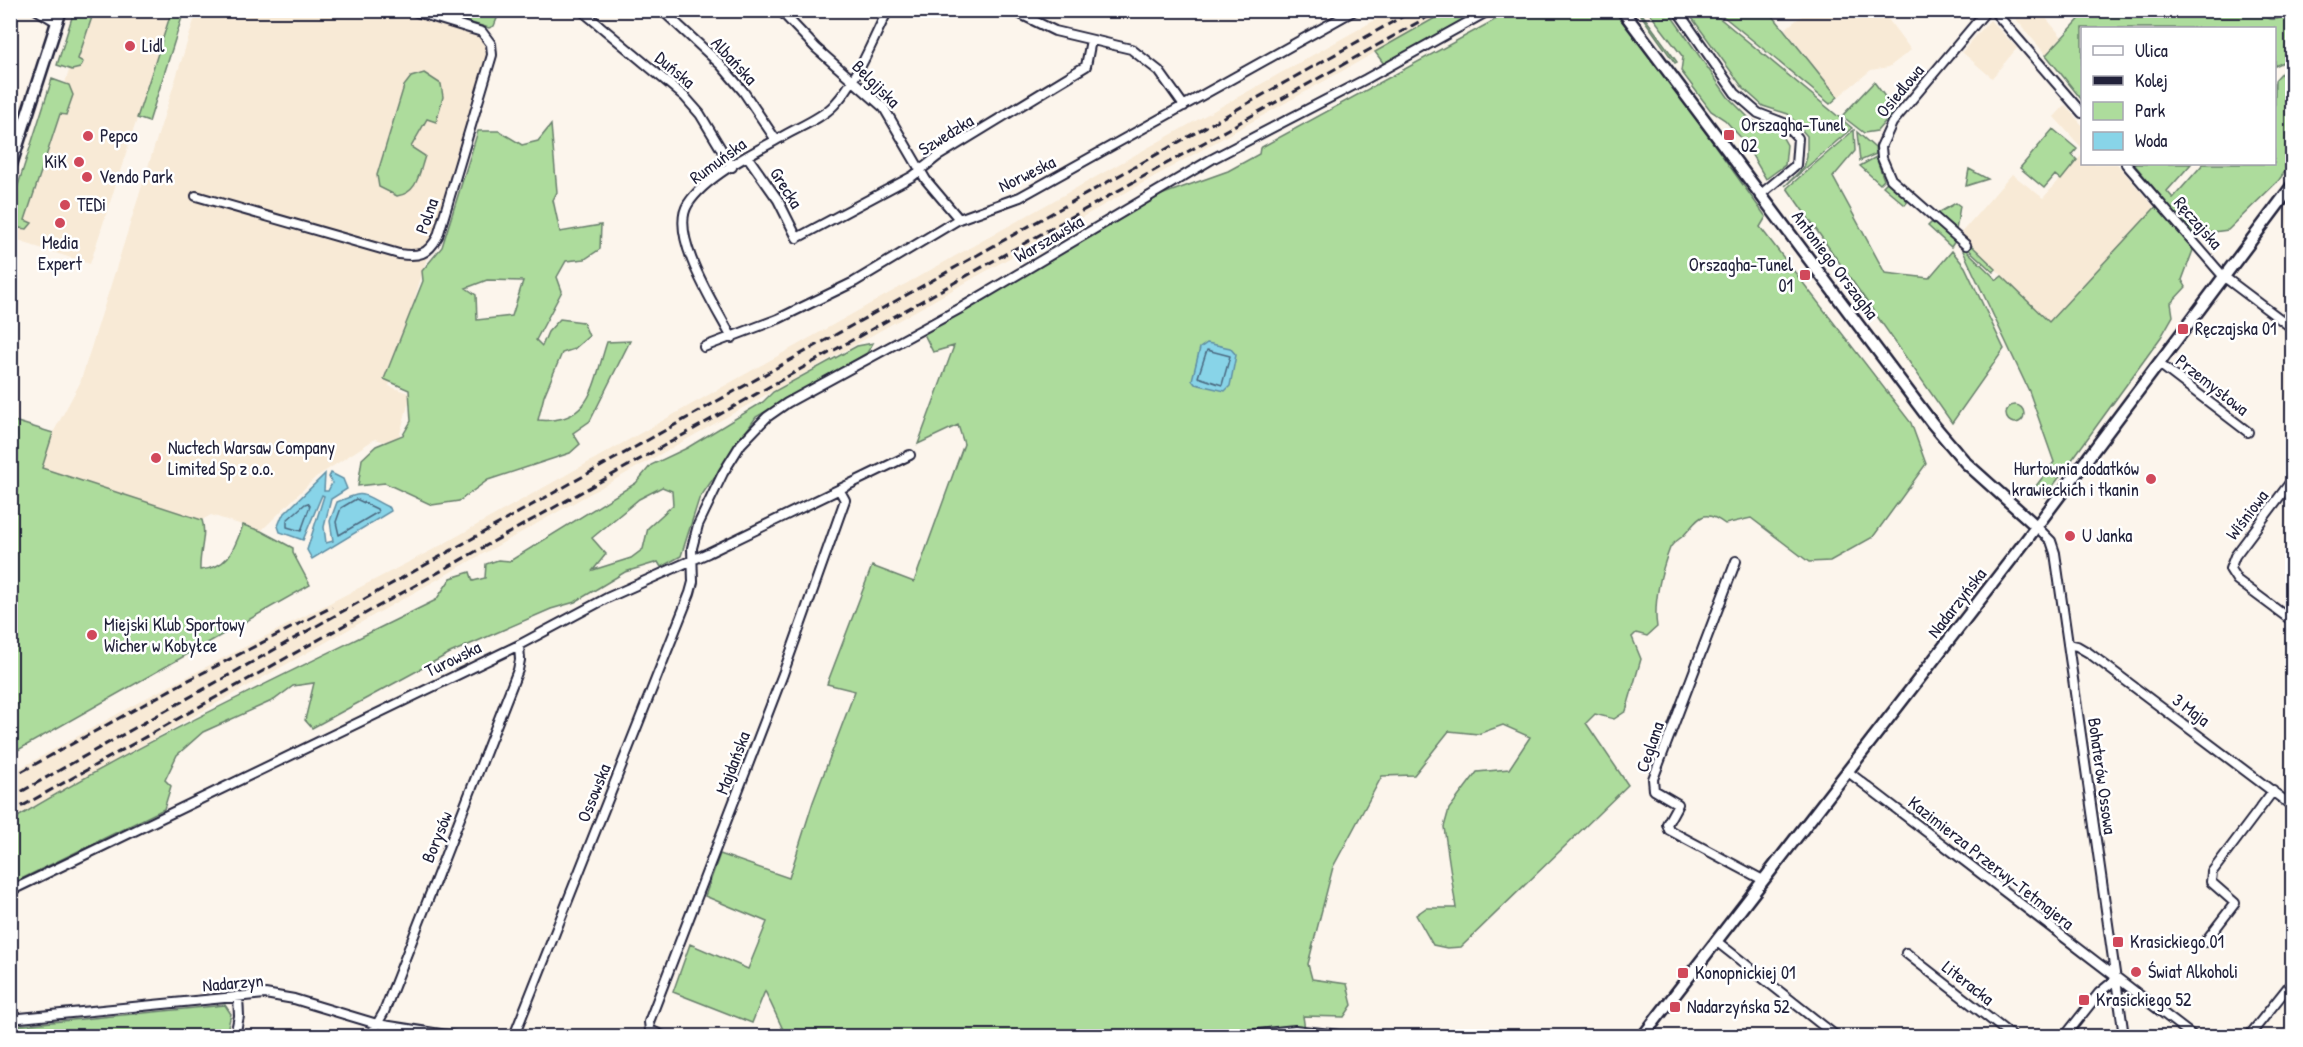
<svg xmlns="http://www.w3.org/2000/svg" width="2303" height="1047" viewBox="0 0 2303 1047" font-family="'Patrick Hand',sans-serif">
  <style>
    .built { fill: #f8ead6 }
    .green { fill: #addc9c; stroke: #687f6c; stroke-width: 1.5; fill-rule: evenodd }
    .water { fill: #88d4e8; stroke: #5f8da3; stroke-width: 1.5 }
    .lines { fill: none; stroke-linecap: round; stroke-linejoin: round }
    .shore { stroke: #4b6980; stroke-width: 1.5 }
    .street-casing { stroke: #22223b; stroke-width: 12 }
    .secondary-casing { stroke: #22223b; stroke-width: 15 }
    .street { stroke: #fff; stroke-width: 8 }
    .secondary { stroke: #fff; stroke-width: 10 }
    .rail { stroke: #22223b; stroke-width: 3; stroke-dasharray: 9 4.5; stroke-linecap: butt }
    .poi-dot { fill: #d1495b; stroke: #fff; stroke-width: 2 }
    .labels { text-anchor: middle; stroke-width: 5; stroke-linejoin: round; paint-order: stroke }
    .poi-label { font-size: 18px; fill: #22223b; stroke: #fff; text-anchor: start }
    .street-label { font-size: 18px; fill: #22223b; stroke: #fff }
  </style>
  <rect width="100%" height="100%" fill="#fcf5ec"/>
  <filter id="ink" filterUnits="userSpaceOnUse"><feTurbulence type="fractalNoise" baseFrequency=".0167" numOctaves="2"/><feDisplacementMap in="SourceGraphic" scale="12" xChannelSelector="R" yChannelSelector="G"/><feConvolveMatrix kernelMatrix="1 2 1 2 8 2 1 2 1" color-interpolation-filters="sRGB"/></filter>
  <g filter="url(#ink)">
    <path class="built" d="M1809 10 1882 11 1911 50 1889 67 1871 70 1838 97 1785 29Z
      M88 11H172L90 264 15 240Z
      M197 11H398L478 36 485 44 487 54 389 386 411 394 397 445 375 439 316 477 261 531 211 515 202 520 41 468 53 433 80 383Z
      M1391 11H1449L11 819 10 774 148 697 436 548Z
      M2009 11H2040L2062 37 2046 55Z
      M1990 20 2017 48 1992 78 1962 52Z
      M2065 105 2082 125V148L2054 117Z
      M2082 155V164H2117L2155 208 2049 322 1960 234 2012 174 2043 198Z"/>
    <path class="green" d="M172 10 184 11 149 122 137 118Z
      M1449 10 1480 11 1384 64 1375 52Z
      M2088 10 2255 11C2267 20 2277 24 2288 11H2292V58L2275 66 2274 28H2082V100L2046 55Z
      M74 11H94L78 59 83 62 80 68 72 70 57 65Z
      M430 11H500L494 26 489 28Z
      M1511 11H1614L1658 66 1766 217 1760 227 1911 423 1926 464 1873 537 1830 561 1809 562 1751 518 1725 524C1702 507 1699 519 1684 535 1679 540 1673 542 1670 548 1661 571 1653 603 1657 627L1647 636 1636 633 1632 637 1641 659 1626 711 1614 719 1595 714 1586 723 1628 785 1461 947 1447 948 1433 945 1416 915 1426 908H1456L1444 827 1449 809 1477 772 1509 769 1530 737 1503 725 1478 734 1449 731 1414 775 1382 776 1333 867 1308 964 1312 979 1347 984 1352 1005 1344 1017 1303 1016 1306 1036H786L765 991 752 1023 673 992 690 944 748 969 767 922 705 896 720 854 789 878 813 802 855 691 827 684 872 566 914 582 964 444 958 425 918 444 954 346 933 352 920 326 1119 210 1228 171 1259 154 1260 148Z
      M1638 11H1640L1677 62 1675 63Z
      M1648 11H1668L1728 97 1751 120 1779 131 1787 145 1785 165 1766 179 1743 140 1725 120 1711 111 1681 71 1683 57Z
      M1687 11H1711L1852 128 1785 186 1804 167 1807 157V136L1788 114 1763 106 1743 88Z
      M1717 11H1769L1838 97 1830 104Z
      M2292 65V161L2279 180 2228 230 2199 234 2182 280 2186 287 2171 303 2173 316 2161 337 2045 497 2033 490 2054 462 2029 391 1963 251 1965 249 1997 280 2002 276 2049 322 2163 199 2134 164H2191L2167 191 2173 198 2203 164H2274L2275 80 2287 67Z
      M424 73 441 84 443 97 436 122 427 119 411 147 425 156C419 173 418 193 397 196L379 187 377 175 404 86 411 77Z
      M52 79 69 85 73 95 66 115 60 114 25 220 32 223 27 229 11 227V207Z
      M1874 82 1895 110 1877 131 1864 133 1842 116Z
      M551 125 557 192 553 200 560 232 601 225 600 249 585 259 566 261 557 277 562 291 536 340 542 346 548 332 560 319 583 322 589 336 574 349 562 353 544 396 538 420C592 425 593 384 607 342L630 341 590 421 573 433 580 444 570 453 488 480 459 501 432 505 385 483 358 486 362 459 376 446 403 435 411 421 409 390 384 379 423 281 422 271 442 247 478 131H499L522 145 538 141ZM487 280 523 281 512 316 477 320 476 295 466 288Z
      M2053 129 2077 149 2072 155 2077 160 2061 180 2055 175 2044 188 2020 168Z
      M1854 130 1855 151 1833 177 1885 273 1929 278 1952 251 1965 267 2004 349 1952 423 1787 188Z
      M1857 132 1875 148 1876 154 1860 161Z
      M1876 157 1884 180 1880 184 1860 166Z
      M1969 169 1988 179 1966 186Z
      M1888 181 1909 200 1905 205 1883 186Z
      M1956 203 1960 206 1956 230 1936 214Z
      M1931 223H1935L1955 241 1951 247 1928 226Z
      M1970 244 1996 269 1993 272 1967 248Z
      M873 343 867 353 756 417 699 499 681 556 661 567 658 562 625 572 575 602 551 609 450 653 312 728 305 720 314 683 293 686 274 700 203 732 177 755 165 780 171 786 164 809 11 884V821C147 738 293 671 436 600L451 578 470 572 473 581 485 578 486 564 498 560 510 561 636 483 651 465 687 448 763 402 773 392 857 346ZM662 487 672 491 673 505 648 528 643 549 631 558 593 570 606 554 592 538 639 499Z
      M2006 414a9 9 0 1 1 18 0a9 9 0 1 1-18 0Z
      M11 420 53 433 42 468 202 520C207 535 199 552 200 570 229 568 234 549 243 525L261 531 293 548V553L310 585 11 754Z
      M225 1005 231 1014 226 1036H11V1026Z"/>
    <path class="water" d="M1207 343 1230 348 1236 355 1230 386 1225 391 1195 384 1192 380 1200 348Z
      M331 473 343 479 347 489 331 499 324 527 326 543 333 541 330 521 337 502C368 489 360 494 390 508L391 511 312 559 307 550 324 496 322 495 303 540 280 532 278 526 282 516 325 474 324 491H328L332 483 329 477Z"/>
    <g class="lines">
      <path class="shore" d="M1207 350 1230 356 1222 385 1198 377Z
        M356 499 377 509 378 512 339 535 336 522 341 508Z
        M305 504 308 503 310 506 301 531 287 527V520Z"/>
      <g class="street-casing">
        <path id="street" d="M37 10 57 22
          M581 10 685 97 700 114 732 167
          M662 10 721 65 743 91 776 140
          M780 10 816 48 884 108 926 180 959 219
          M1012 10 1055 31 1131 49 1159 71 1184 106
          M1677 10 1735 93 1758 113 1784 123 1798 138 1796 165 1761 194
          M1993 10 2082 113
          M747 156 778 200 797 238 913 176 938 156 1086 66 1091 40
          M2126 164 2223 276 2292 328
          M196 196 399 254C418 257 428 255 438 236L492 55 491 44 482 32 410 10
          M1966 245 1891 179 1882 158 1881 147 1892 123 1987 10
          M732 338C717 309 668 235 688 204 705 177 752 153 780 138 796 128 821 119 834 105 858 80 872 41 888 10
          M704 347 778 319 854 282 959 219 1020 197 1355 10
          M2158 363 2248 432
          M2292 480 2235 556 2230 569 2237 580 2292 621
          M2036 526 2051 541 2055 553 2124 1036
          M1736 561 1653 779 1654 790 1678 804 1667 824 1669 830 1763 880
          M2068 644 2077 646 2089 653 2292 806
          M1847 771 2193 1036
          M10 891 519 645 607 598 708 553 910 455
          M1716 941 1836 1036
          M2205 942 2235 903 2211 882 2212 872 2273 791
          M1906 953 2012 1036
          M10 1019 265 994 294 999 377 1024 453 1036
          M235 1036 239 1016 238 996
          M370 1036 384 1012 518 670 520 660 519 645
          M514 1036 690 593 693 582 692 548 698 525 723 473 741 444 767 417 787 403 961 308 1212 159 1366 79 1490 10
          M663 1036 650 1030 649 1022 783 674 845 500 840 491
          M1238 1036 1295 1030 1348 1036
          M2065 1036 2099 993 2116 979
          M2249 1036 2292 982"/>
      </g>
      <g class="secondary-casing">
        <path id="secondary" d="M1622 10 1932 423 1966 463 2036 526
          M10 168 61 10
          M1643 1036 2027 539 2292 186"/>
      </g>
      <use href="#street" class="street"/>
      <use href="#secondary" class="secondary"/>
      <path class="rail" d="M10 778 181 684 332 607
        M10 798 1414 10
        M10 813 1440 10"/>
    </g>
  </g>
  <g class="poi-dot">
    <circle cx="130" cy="46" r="6"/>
    <rect x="1723" y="129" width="12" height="12" rx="3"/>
    <circle cx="88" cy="136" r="6"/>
    <circle cx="79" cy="162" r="6"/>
    <circle cx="87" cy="177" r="6"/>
    <circle cx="65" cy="205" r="6"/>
    <circle cx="60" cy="223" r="6"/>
    <rect x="1799" y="269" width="12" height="12" rx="3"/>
    <rect x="2177" y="323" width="12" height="12" rx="3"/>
    <circle cx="156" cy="458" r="6"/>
    <circle cx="2151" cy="479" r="6"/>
    <circle cx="2070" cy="536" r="6"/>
    <circle cx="92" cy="635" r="6"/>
    <rect x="2112" y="936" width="12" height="12" rx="3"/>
    <circle cx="2136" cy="972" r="6"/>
    <rect x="1677" y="967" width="12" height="12" rx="3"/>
    <rect x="2078" y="994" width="12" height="12" rx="3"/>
    <rect x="1669" y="1001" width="12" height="12" rx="3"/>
  </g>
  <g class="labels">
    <g class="poi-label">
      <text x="142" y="52">Lidl</text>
      <text x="1741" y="131">Orszagha-Tunel<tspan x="1741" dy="21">02</tspan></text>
      <text x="100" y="142">Pepco</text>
      <text x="67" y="168" text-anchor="end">KiK</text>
      <text x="99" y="183">Vendo Park</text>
      <text x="77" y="211">TEDi</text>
      <text x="60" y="249" text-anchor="middle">Media<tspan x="60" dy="21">Expert</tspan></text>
      <text x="1793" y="271" text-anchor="end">Orszagha-Tunel<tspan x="1793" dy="21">01</tspan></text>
      <text x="2195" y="335">Ręczajska 01</text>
      <text x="168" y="454">Nuctech Warsaw Company<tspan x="168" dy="21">Limited Sp z o.o.</tspan></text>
      <text x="2139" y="475" text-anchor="end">Hurtownia dodatków<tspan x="2139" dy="21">krawieckich i tkanin</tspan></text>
      <text x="2082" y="542">U Janka</text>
      <text x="104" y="631">Miejski Klub Sportowy<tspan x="104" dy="21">Wicher w Kobyłce</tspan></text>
      <text x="2130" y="948">Krasickiego 01</text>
      <text x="2148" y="978">Świat Alkoholi</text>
      <text x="1695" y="979">Konopnickiej 01</text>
      <text x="2096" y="1006">Krasickiego 52</text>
      <text x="1687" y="1013">Nadarzyńska 52</text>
    </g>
    <g class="street-label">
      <text transform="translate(734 61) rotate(47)" y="6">Albańska</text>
      <text transform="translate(675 70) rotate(40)" y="6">Duńska</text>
      <text transform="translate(876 84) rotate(45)" y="6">Belgijska</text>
      <text transform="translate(1900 91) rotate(-50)" y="6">Osiedlowa</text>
      <text transform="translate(946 135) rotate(-32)" y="6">Szwedzka</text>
      <text transform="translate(718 161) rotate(-36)" y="6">Rumuńska</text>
      <text transform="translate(1027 174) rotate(-26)" y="6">Norweska</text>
      <text transform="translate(786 188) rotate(58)" y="6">Grecka</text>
      <text transform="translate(427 216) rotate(-71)" y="6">Polna</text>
      <text transform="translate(2198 223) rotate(49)" y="6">Ręczajska</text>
      <text transform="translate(1049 239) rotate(-30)" y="6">Warszawska</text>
      <text transform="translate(1835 265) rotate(53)" y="6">Antoniego Orszagha</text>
      <text transform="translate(2212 385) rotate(38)" y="6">Przemysłowa</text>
      <text transform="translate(2247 515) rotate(-53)" y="6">Wiśniowa</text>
      <text transform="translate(1957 603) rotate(-52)" y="6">Nadarzyńska</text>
      <text transform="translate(453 659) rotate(-26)" y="6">Turowska</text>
      <text transform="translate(2191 710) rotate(37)" y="6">3 Maja</text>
      <text transform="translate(1650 747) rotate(-71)" y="6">Ceglana</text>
      <text transform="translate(733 763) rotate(-69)" y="6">Majdańska</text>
      <text transform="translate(2102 776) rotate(82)" y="6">Bohaterów Ossowa</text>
      <text transform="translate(594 793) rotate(-68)" y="6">Ossowska</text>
      <text transform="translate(437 837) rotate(-68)" y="6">Borysów</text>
      <text transform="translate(1991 863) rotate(38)" y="6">Kazimierza Przerwy-Tetmajera</text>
      <text transform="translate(233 983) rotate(-5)" y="6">Nadarzyn</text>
      <text transform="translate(1968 983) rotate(38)" y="6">Literacka</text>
    </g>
  </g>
  <rect width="2303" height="1047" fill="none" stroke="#fff" stroke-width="36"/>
  <rect x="18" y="18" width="2267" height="1011" fill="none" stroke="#22223b" stroke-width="2" filter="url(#ink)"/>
  <rect x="2081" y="27" width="195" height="138" fill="#ffffff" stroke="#a7a7b1" stroke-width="1.5"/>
  <rect x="2093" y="46" width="30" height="9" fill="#ffffff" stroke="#a7a7b1" stroke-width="1.5"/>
  <text x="2135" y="57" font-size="18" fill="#22223b">Ulica</text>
  <rect x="2093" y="76" width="30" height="9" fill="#22223b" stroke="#a7a7b1" stroke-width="1.5"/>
  <text x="2135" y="87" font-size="18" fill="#22223b">Kolej</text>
  <rect x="2093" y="102" width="30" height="18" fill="#addc9c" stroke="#a7a7b1" stroke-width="1.5"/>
  <text x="2135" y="117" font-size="18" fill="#22223b">Park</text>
  <rect x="2093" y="132" width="30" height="18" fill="#88d4e8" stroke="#a7a7b1" stroke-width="1.5"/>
  <text x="2135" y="147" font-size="18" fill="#22223b">Woda</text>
</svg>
